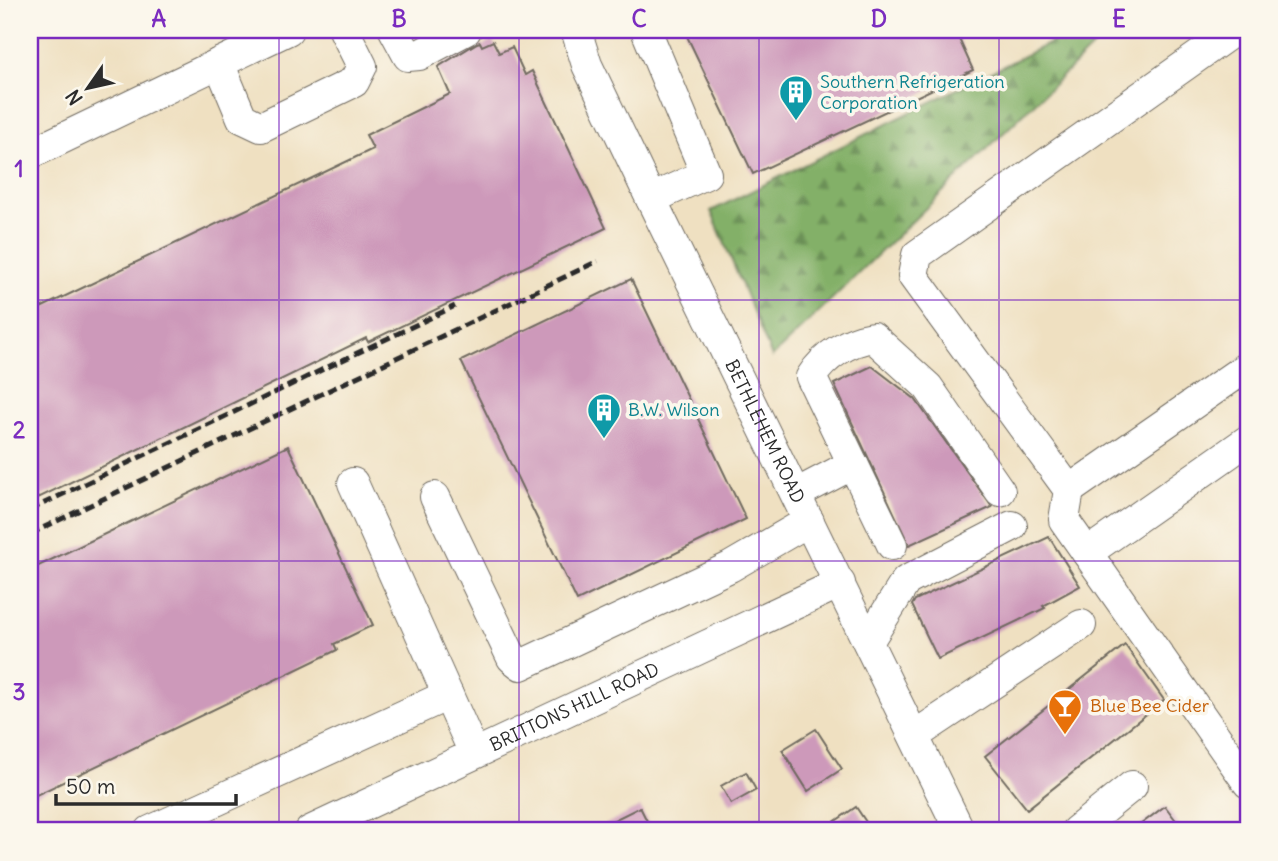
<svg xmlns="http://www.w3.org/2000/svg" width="1278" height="861" viewBox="0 0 1278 861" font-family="Delius,sans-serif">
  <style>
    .forest { fill: url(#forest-firs); stroke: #576e4a; stroke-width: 2 }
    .building { fill: #cd99ba }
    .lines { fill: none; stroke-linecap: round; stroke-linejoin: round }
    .minor-casing { stroke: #706a60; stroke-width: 32 }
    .minor { stroke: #fff; stroke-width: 30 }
    .rail { stroke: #2b2b2b; stroke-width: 5; stroke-dasharray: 10 5; stroke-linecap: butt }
    .grid { fill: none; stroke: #7b2cbf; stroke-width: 2; stroke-opacity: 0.55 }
    .labels { text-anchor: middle; stroke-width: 7; stroke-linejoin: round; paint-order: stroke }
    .culture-label { font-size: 18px; fill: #0d838f; stroke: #fbf7ec; text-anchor: start }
    .street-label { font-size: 18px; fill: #2b2b2b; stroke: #fbf7ec }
    .food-label { font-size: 18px; fill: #c56008; stroke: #fbf7ec; text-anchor: start }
    .neatline { fill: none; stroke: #7b2cbf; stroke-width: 2.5 }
    .grid-label { font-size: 23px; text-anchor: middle; font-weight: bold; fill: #7b2cbf }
  </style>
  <defs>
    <pattern id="forest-firs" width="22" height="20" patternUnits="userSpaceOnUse" patternTransform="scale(1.75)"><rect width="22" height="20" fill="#83b068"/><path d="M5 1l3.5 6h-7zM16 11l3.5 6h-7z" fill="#6b8f56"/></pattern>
  </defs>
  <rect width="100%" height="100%" fill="#fbf7ec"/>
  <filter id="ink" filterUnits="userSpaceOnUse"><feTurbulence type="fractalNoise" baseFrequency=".0143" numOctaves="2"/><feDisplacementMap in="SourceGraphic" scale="14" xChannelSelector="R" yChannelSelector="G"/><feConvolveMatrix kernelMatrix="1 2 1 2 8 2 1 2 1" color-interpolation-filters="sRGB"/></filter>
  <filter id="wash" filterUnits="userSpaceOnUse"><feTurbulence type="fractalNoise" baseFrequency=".00686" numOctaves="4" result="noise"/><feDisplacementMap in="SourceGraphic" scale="28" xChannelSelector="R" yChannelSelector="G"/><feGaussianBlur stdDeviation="1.57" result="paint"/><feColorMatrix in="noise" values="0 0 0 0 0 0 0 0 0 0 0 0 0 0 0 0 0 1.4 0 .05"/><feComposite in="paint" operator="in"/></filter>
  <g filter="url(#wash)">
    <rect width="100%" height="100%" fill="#efe0c1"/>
    <path class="forest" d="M1068 30H1110L772 357 711 211 1060 38Z"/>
    <g id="blocks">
      <path class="building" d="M684 30H955L973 70 753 174Z
        M493 41 499 53 512 47 525 75 532 71 606 228 368 342 366 338 30 502V313L373 149 366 135 450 94 438 67 477 43 480 42 482 46Z
        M631 279 746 519 577 601 461 361Z
        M872 366 915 399 992 507 909 545 834 384Z
        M288 446 373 625 334 644 337 650 30 798V570Z
        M1049 537 1080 586 1043 606 1045 608 938 659 912 605 915 600Z
        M1125 645 1164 700 1027 809 985 756Z
        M816 729 842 769 808 791 782 750Z
        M746 772 756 790 731 804 721 786Z
        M1165 806 1184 831H1132Z
        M640 807 652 831H592Z
        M856 807 872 831H821Z"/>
    </g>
  </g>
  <g filter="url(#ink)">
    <use href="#blocks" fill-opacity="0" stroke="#706a60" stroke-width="2"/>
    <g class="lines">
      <g class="minor-casing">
        <g id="minor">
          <path d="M394 30 408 56 419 55 466 30"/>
          <path id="s1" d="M576 30 587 65 650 197 960 831"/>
          <path d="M646 30 706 174 651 199"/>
          <path d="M1235 30 917 255 913 276 1069 490 1064 520 1248 783"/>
          <path d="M219 63 242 118 261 127 354 82 362 66 344 30"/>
          <path d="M30 154 288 30"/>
          <path d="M853 464 892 545"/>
          <path d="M353 483 474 753"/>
          <path d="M1069 490 1248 366"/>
          <path d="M796 494 853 464 811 377C825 355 848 341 873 337L928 387 1000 491"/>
          <path d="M435 497 512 658 521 665 730 567 809 521"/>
          <path d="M1087 553 1248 440"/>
          <path d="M868 642 906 581 1012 526"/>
          <path d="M914 736 1081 625"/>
          <path d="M150 831 448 695"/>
          <path id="s2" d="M310 831 840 583"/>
          <path d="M1076 831 1132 786"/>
        </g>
      </g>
      <use href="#minor" class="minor"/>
      <path class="rail" d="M30 510 455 306
        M30 534 598 261"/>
    </g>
  </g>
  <path class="grid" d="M279 30V831M519 30V831M759 30V831M999 30V831M30 300H1248M30 561H1248"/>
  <defs>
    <g id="building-pin" transform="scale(1.75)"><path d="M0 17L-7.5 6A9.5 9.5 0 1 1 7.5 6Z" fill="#0f9aa8" stroke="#fbf7ec"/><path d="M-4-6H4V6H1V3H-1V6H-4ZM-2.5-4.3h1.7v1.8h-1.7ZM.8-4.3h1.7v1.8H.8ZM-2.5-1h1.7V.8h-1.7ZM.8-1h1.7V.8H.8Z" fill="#fff"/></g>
    <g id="bar-pin" transform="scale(1.75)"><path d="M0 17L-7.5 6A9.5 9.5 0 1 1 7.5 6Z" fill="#e8710a" stroke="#fbf7ec"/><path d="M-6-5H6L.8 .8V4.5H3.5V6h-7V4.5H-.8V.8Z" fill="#fff"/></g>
  </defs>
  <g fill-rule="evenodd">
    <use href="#building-pin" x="796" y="92"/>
    <use href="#building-pin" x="604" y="410"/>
    <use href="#bar-pin" x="1065" y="706"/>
  </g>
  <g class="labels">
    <g class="culture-label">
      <text x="820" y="88">Southern Refrigeration<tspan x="820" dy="21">Corporation</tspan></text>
      <text x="628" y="416">B.W. Wilson</text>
    </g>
    <g class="street-label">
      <text dy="6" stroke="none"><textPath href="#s1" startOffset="444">BETHLEHEM ROAD</textPath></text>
      <text dy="6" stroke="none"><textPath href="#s2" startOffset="292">BRITTONS HILL ROAD</textPath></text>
    </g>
    <g class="food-label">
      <text x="1090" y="712">Blue Bee Cider</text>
    </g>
  </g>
  <rect width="1278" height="861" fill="none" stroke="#fbf7ec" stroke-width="77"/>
  <g transform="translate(88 88) rotate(236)" stroke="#fbf7ec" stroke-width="5" paint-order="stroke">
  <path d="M0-5L12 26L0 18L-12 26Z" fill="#2b2b2b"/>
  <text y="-10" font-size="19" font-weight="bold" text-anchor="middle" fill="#2b2b2b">N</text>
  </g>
  <path d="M56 794v10h180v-10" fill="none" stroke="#2b2b2b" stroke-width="3.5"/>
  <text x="66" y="794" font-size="21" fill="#2b2b2b" stroke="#fbf7ec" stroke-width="5" paint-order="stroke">50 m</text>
  <rect x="38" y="38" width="1202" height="784" class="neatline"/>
  <g class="grid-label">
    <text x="159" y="27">A</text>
    <text x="399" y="27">B</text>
    <text x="639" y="27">C</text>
    <text x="879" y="27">D</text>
    <text x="1119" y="27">E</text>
    <text x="19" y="177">1</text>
    <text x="19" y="438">2</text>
    <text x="19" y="700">3</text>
  </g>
</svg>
